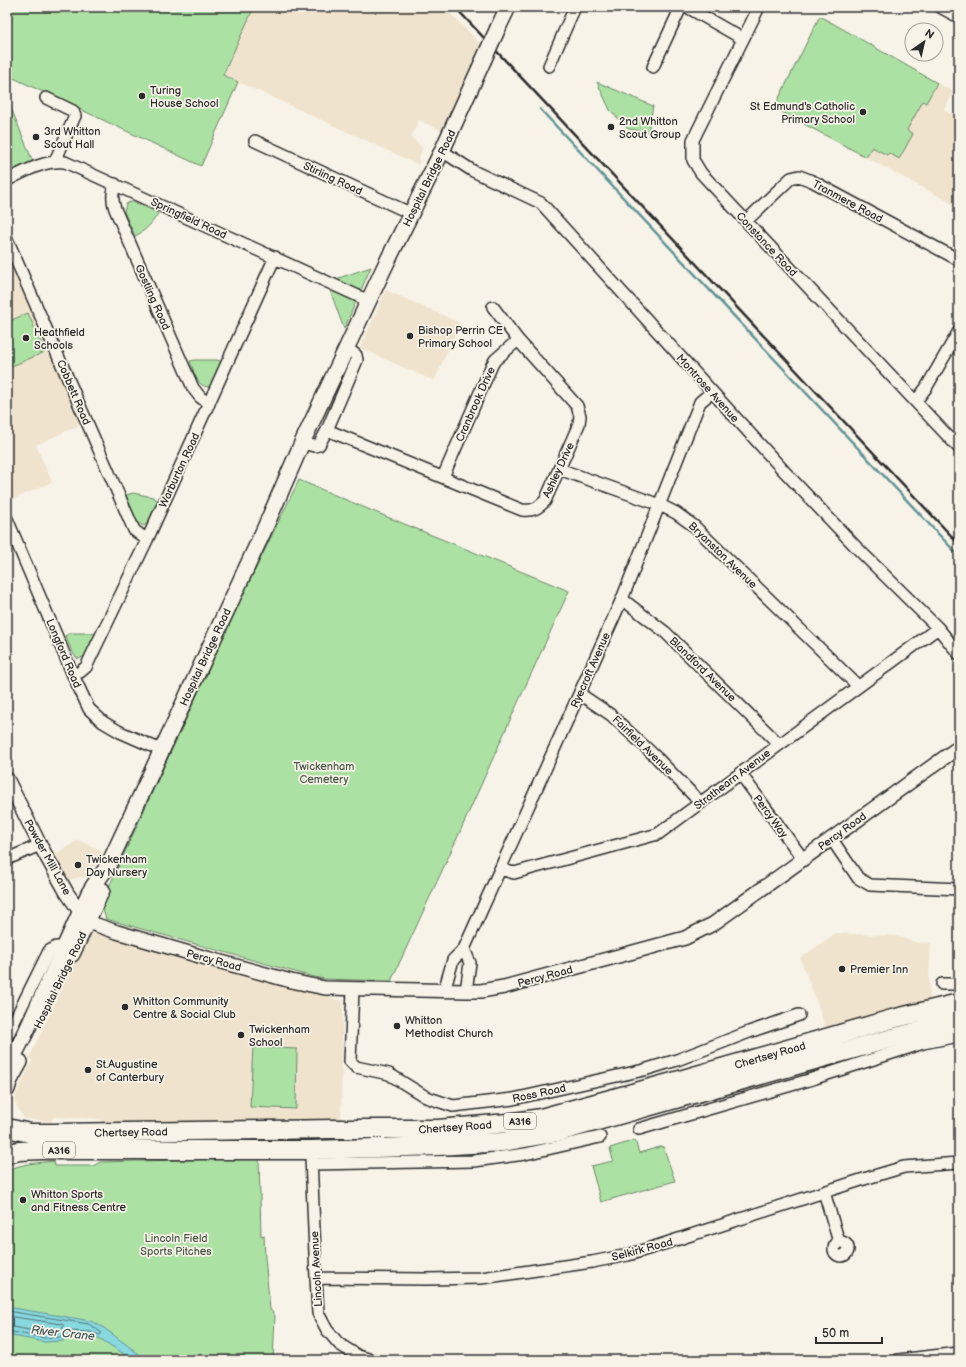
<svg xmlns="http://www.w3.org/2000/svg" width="966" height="1367" viewBox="0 0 966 1367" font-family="'Balsamiq Sans',sans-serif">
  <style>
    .built { fill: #efe3cd }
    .green { fill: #ace1a4; stroke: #6c8668 }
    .water { fill: #87d8df; stroke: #629397 }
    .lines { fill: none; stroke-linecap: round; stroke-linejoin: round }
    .shore { stroke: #507073; stroke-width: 1 }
    .stream { stroke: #629397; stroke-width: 2.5 }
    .minor-casing { stroke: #2b2b2b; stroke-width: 14 }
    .tertiary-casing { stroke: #2b2b2b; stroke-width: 16 }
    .secondary-casing { stroke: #2b2b2b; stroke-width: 18 }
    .trunk-casing { stroke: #2b2b2b; stroke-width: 21 }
    .minor { stroke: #f7f3e8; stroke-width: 11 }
    .tertiary { stroke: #f7f3e8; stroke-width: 13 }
    .secondary { stroke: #f7f3e8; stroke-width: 15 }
    .trunk { stroke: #f7f3e8; stroke-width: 18 }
    .rail { stroke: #2b2b2b; stroke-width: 2.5 }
    .secondary-bridge-casing { stroke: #2b2b2b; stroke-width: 18; stroke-linecap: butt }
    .secondary-bridge { stroke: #f7f3e8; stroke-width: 15 }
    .poi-dot { fill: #2b2b2b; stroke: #f7f3e8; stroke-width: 1.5 }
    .labels { text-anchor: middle; stroke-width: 3.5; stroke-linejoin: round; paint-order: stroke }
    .shield { fill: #f7f3e8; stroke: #686764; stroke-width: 1 }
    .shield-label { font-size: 10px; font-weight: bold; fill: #2b2b2b }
    .poi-label { font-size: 11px; fill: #2b2b2b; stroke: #f7f3e8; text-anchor: start }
    .street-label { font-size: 11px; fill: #2b2b2b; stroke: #f7f3e8 }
    .park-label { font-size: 11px; fill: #4b5849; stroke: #f7f3e8 }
    .water-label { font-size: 12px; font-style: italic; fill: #425658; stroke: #f7f3e8 }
  </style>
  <rect width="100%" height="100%" fill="#f7f3e8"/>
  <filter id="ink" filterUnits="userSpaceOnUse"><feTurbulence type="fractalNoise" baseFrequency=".025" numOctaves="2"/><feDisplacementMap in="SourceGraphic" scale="8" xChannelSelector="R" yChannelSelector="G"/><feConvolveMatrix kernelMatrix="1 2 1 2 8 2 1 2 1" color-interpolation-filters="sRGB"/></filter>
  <g filter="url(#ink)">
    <path class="built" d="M7 7H444L481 44 442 131 419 120 411 137 423 148 420 155 419 165 239 82 201 166 7 75Z
      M819 16 954 92 944 110 959 118V207L773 108Z
      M7 253 82 424 36 445 52 482 7 502Z
      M386 290 460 323 434 381 360 348Z
      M78 840 102 851 88 879 81 877 69 880 55 854Z
      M92 932 343 1001 341 1121 101 1123 102 1119 53 1117 51 1122 24 1118 15 1103 16 1094 32 1061 29 1058 87 935Z
      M836 933 896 936 918 943H931L929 979 930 1001 825 1027 819 1008 800 958Z"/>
    <path class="green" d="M7 7H254L223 75 238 82 201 166 7 75Z
      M820 16 937 83 926 103 923 101 907 130 913 134 899 159 889 153 887 155 872 147 866 157 774 108Z
      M597 82 653 106 648 132 628 129 610 110Z
      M7 98 33 162 7 173Z
      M130 202H134L158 213C154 222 144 232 135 236L124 212 126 204Z
      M371 267 344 329 327 282Z
      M28 313 45 352 7 368V322Z
      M195 360H217L222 362 212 384 208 387C196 386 194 371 190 361Z
      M299 480 375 512 569 591 515 709 459 834 391 981 324 979 306 975 106 919 101 904 247 586Z
      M133 493 153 497 158 501 149 521 144 526C133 523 130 505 126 495Z
      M70 633H91L97 635 86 656 78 659 74 655 65 636Z
      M253 1047 297 1049 296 1109 250 1107Z
      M635 1140 639 1153 663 1146 675 1181 601 1202 591 1166 613 1161 610 1148Z
      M259 1158 261 1236 264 1235 265 1258 270 1309 275 1316 273 1360H7V1171C21 1163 38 1163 54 1161L55 1166H93L100 1162Z"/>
    <path class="water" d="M7 1307 91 1321 104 1328 139 1354 149 1360H133L99 1338 89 1336 68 1335 63 1341 45 1342 7 1335Z"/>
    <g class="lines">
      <path class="shore" d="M7 1311 89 1324 102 1333 100 1335 90 1332 68 1331 61 1337 45 1338 7 1331
        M7 1316 62 1324 64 1326 59 1332 46 1333 7 1326"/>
      <path class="stream" d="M540 109 959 556"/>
      <g class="minor-casing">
        <path id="minor" d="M687 7 743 39
          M759 7 693 140V160L701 173 959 448
          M549 66 575 7
          M653 67 681 7
          M46 98 73 111 75 116 55 161
          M255 141 412 214
          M442 151 473 171 541 203 784 471 858 549 938 628 959 654
          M7 180C26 171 44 160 65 162L369 301
          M115 184C112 194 112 200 115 209L193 388 200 397 209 404
          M746 221 791 178 799 176 812 181 959 260
          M7 239 134 530 147 540
          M916 401 926 388 959 331
          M327 430 522 510C533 511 537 509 545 501L579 424 580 416 577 406 518 340 493 307
          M302 443 314 446 319 445 327 430 357 360 356 355 347 348
          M559 469 660 505 676 513 694 526 858 686
          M443 477 492 365 495 360 518 340
          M7 519 73 675 89 709 103 722 120 732 161 750
          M622 599 665 632 779 744
          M73 675 80 672 86 667 147 540 275 257
          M580 694 611 715 657 758 701 803
          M740 773 803 859
          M831 838 858 878 870 885 959 889
          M7 859 40 845
          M500 869 514 873 658 834 938 628
          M464 949 470 963 466 991
          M942 984H959
          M353 990 350 1061 356 1067 389 1074 426 1097 453 1106 513 1099 644 1070 677 1060 749 1032 799 1015
          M444 991 453 960 464 949 622 599 700 402 712 392
          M7 1036 49 951 56 947H64
          M639 1129 809 1080 923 1043 959 1036
          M311 1157 316 1278 318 1313 327 1330 339 1344 358 1356 372 1360
          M312 1164 474 1161 525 1154 600 1137
          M824 1192 839 1242
          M834 1249a7 7 0 1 1 14 0a7 7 0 1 1-14 0Z
          M316 1278 427 1279 481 1278 592 1262 628 1255 654 1247 864 1179 904 1167 959 1163
          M898 1360 959 1353"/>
      </g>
      <g class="tertiary-casing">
        <path id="tertiary" d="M942 7 959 16
          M7 779 40 845 67 893 81 913 88 922 117 932 203 957 291 981 325 988 466 991H481L504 987 685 938 713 924 959 747"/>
      </g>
      <g class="secondary-casing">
        <path id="secondary" d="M498 28 508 7
          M72 954 102 890
          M7 1069 25 1034 89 893 94 885 108 866 264 530 302 443 384 268 442 151 483 61
          M7 1089 9 1082 20 1062"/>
      </g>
      <g class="trunk-casing">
        <path id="trunk" d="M7 1128 30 1133H55L335 1129H438L508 1123 541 1118 673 1082 892 1019 959 1003
          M7 1154 19 1151 42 1150H311L438 1146 503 1142 558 1132 900 1036 959 1021"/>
      </g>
      <use href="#minor" class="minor"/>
      <use href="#tertiary" class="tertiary"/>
      <use href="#secondary" class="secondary"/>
      <use href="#trunk" class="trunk"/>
      <path class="rail" d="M455 7 959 544"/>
      <g class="secondary-bridge-casing">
        <path id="secondary-bridge" d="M483 61 498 28"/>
      </g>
      <use href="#secondary-bridge" class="secondary-bridge"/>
    </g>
  </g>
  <g class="poi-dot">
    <circle cx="142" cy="96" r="4"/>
    <circle cx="863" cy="112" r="4"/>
    <circle cx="611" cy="127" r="4"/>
    <circle cx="36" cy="137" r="4"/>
    <circle cx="410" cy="336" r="4"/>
    <circle cx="26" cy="338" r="4"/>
    <circle cx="78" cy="865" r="4"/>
    <circle cx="842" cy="969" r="4"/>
    <circle cx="125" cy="1007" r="4"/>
    <circle cx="397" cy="1026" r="4"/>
    <circle cx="241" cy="1035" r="4"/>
    <circle cx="88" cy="1070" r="4"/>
    <circle cx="23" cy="1200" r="4"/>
  </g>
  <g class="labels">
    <g class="shield">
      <rect x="504" y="1113" width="32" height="16" rx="3"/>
      <rect x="43" y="1142" width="32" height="16" rx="3"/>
    </g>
    <g class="shield-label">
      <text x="520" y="1125">A316</text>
      <text x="59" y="1154">A316</text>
    </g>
    <g class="poi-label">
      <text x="150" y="94">Turing<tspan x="150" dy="13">House School</tspan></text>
      <text x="855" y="110" text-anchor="end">St Edmund's Catholic<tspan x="855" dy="13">Primary School</tspan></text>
      <text x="619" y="125">2nd Whitton<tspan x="619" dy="13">Scout Group</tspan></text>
      <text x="44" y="135">3rd Whitton<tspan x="44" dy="13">Scout Hall</tspan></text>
      <text x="418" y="334">Bishop Perrin CE<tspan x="418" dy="13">Primary School</tspan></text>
      <text x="34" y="336">Heathfield<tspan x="34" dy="13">Schools</tspan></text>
      <text x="86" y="863">Twickenham<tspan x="86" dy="13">Day Nursery</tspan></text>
      <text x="850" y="973">Premier Inn</text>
      <text x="133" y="1005">Whitton Community<tspan x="133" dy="13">Centre &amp; Social Club</tspan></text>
      <text x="405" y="1024">Whitton<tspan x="405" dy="13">Methodist Church</tspan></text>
      <text x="249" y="1033">Twickenham<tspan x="249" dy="13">School</tspan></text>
      <text x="96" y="1068">St.Augustine<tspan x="96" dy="13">of Canterbury</tspan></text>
      <text x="31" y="1198">Whitton Sports<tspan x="31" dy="13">and Fitness Centre</tspan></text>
    </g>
    <g class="street-label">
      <text transform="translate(333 178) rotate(25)" y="4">Stirling Road</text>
      <text transform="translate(429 178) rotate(-64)" y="4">Hospital Bridge Road</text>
      <text transform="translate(848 201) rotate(28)" y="4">Tranmere Road</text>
      <text transform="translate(189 218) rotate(25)" y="4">Springfield Road</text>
      <text transform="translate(767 244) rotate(47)" y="4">Constance Road</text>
      <text transform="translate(153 297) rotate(66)" y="4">Gostling Road</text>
      <text transform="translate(708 388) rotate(48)" y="4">Montrose Avenue</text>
      <text transform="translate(74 392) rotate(67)" y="4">Cobbett Road</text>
      <text transform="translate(475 404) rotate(-66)" y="4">Cranbrook Drive</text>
      <text transform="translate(179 470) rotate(-65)" y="4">Warburton Road</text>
      <text transform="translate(558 470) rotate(-65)" y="4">Ashley Drive</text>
      <text transform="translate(723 555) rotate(44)" y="4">Bryanston Avenue</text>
      <text transform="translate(64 653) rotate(67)" y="4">Longford Road</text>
      <text transform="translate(205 657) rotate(-65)" y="4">Hospital Bridge Road</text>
      <text transform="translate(703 669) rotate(44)" y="4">Blandford Avenue</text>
      <text transform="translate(590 670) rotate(-66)" y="4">Ryecroft Avenue</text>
      <text transform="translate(643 745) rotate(44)" y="4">Fairfield Avenue</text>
      <text transform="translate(732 779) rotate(-37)" y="4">Strathearn Avenue</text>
      <text transform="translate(771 816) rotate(54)" y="4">Percy Way</text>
      <text transform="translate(842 831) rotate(-36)" y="4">Percy Road</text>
      <text transform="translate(48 857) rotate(61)" y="4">Powder Mill Lane</text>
      <text transform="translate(214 960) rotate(15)" y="4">Percy Road</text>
      <text transform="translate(545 976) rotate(-15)" y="4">Percy Road</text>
      <text transform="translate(60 980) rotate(-64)" y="4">Hospital Bridge Road</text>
      <text transform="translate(770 1055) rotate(-16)" y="4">Chertsey Road</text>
      <text transform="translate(539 1093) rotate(-12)" y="4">Ross Road</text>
      <text transform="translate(455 1127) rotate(-4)" y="4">Chertsey Road</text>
      <text transform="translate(131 1132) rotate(-1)" y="4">Chertsey Road</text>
      <text transform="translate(642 1249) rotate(-15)" y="4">Selkirk Road</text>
      <text transform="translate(316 1269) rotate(-93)" y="4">Lincoln Avenue</text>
    </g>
    <g class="park-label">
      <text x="324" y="770">Twickenham<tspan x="324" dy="13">Cemetery</tspan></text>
      <text x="176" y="1242">Lincoln Field<tspan x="176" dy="13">Sports Pitches</tspan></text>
    </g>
    <g class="water-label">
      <text transform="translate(63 1333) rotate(6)" y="4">River Crane</text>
    </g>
  </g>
  <rect width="966" height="1367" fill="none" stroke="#f7f3e8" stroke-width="24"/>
  <rect x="12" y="12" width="942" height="1343" fill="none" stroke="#2b2b2b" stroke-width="1.5" filter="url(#ink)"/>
  <g transform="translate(924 42) rotate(34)"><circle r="19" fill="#f7f3e8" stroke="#a5a39c"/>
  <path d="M0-3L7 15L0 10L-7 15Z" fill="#2b2b2b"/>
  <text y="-6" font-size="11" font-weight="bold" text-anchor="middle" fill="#2b2b2b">N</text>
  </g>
  <path d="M816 1337v6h66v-6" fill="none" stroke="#2b2b2b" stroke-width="2"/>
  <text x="822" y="1337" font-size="12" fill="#2b2b2b" stroke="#f7f3e8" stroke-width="3" paint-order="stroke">50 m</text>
</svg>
